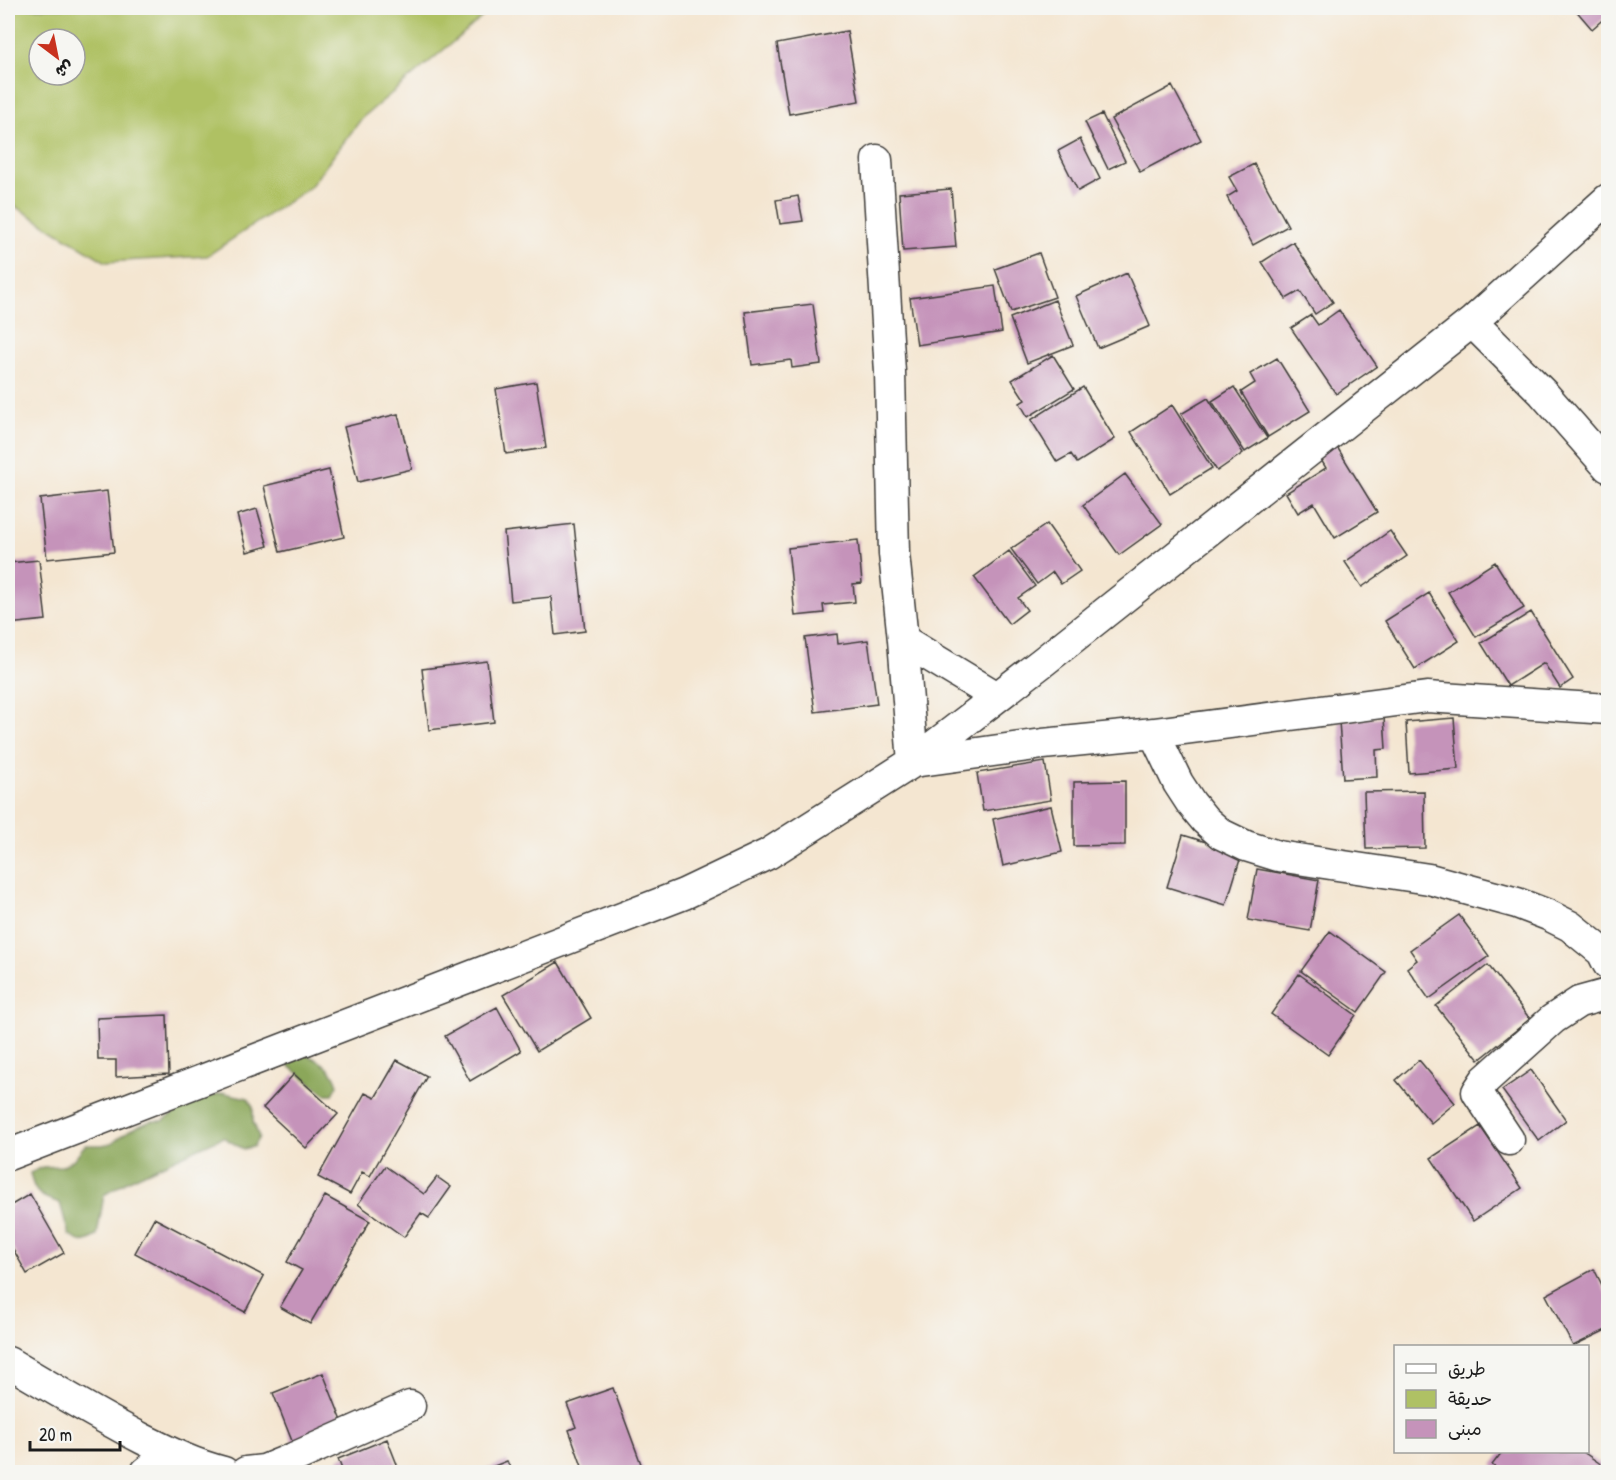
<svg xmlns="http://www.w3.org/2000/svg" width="1616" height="1480" viewBox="0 0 1616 1480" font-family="'Patrick Hand','Playpen Sans Arabic',sans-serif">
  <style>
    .green { fill: #afc164; stroke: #666e40; stroke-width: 1.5; fill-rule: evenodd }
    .forest { fill: #8ba75a; stroke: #54623b; stroke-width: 1.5 }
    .building { fill: #c593ba }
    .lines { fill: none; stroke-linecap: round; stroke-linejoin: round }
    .street-casing { stroke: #3c3a37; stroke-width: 33 }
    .street { stroke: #fff; stroke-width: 30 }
  </style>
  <rect width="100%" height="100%" fill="#f6f6f2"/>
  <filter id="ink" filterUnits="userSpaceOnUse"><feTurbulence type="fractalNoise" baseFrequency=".0167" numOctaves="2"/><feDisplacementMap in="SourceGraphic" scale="12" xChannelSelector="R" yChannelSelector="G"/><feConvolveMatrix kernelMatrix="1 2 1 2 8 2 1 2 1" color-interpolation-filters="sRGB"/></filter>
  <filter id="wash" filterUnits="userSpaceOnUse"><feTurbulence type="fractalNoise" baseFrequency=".008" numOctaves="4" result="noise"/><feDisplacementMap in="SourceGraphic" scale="24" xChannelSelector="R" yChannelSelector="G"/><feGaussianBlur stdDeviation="1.35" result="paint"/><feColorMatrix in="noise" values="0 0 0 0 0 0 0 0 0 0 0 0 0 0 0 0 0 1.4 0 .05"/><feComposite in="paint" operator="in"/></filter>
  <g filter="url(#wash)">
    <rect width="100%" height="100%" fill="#f4e6d1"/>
    <path class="green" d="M8 8H492L465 32 362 118 310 187 207 256 106 262 8 202ZM39 39H75V75H39Z"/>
    <path class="forest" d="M307 1055C321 1061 334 1069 338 1085L333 1094H325L321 1091 288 1065 293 1057Z
      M224 1093 248 1098 253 1107V1121L259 1137 253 1147 243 1149 223 1137 127 1181 104 1195 97 1236C83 1244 81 1243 69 1235L60 1203C40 1197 34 1194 30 1173L43 1167 62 1166 73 1160 85 1145H102L112 1143 130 1130 151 1121H163L177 1111 200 1099Z"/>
    <g id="blocks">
      <path class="building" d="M1574 8H1608V15L1592 29Z
        M847 31 859 101 789 114 777 44Z
        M1172 86 1201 140 1140 172 1111 119Z
        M1102 114 1125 161 1108 169 1085 122Z
        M1080 139 1100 179 1078 191 1058 151Z
        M1254 164 1288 226 1253 245 1227 197 1237 191 1229 177Z
        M951 189 956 247 903 251 899 193Z
        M798 196 803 221 780 224 776 200Z
        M1293 242 1333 302 1315 314 1300 291 1286 299 1262 262Z
        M1039 253 1055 297 1011 312 995 269Z
        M1127 273 1150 326 1098 348 1076 296Z
        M995 286 1002 332 917 345 910 298Z
        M1055 300 1073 345 1027 363 1010 318Z
        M813 304 821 364 792 368 791 360 752 365 745 312Z
        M1339 310 1377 366 1336 394 1291 328 1311 315 1318 325Z
        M1053 355 1074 389 1028 417 1020 403 1025 400 1012 380Z
        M1277 358 1310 411 1268 437 1241 392 1255 383 1250 374Z
        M536 382 546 448 506 454 496 389Z
        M1083 387 1115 439 1077 463 1071 454 1057 462 1031 420Z
        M1234 387 1267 438 1245 452 1212 401Z
        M1208 398 1243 453 1217 471 1181 414Z
        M1172 405 1212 468 1170 494 1131 432Z
        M398 414 412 469 358 482 344 427Z
        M1334 442 1377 512 1335 538 1314 503 1298 513 1286 493 1326 468 1317 453Z
        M329 470 344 537 280 552 264 486Z
        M1125 474 1162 524 1119 555 1083 505Z
        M107 491 114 552 47 559 40 499Z
        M257 509 268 546 247 552 237 515Z
        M574 524 585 631 555 635 551 597 511 601 504 532Z
        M1047 524 1080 571 1061 584 1053 572 1037 584 1011 549Z
        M1390 531 1407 556 1362 587 1345 562Z
        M858 540 862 583 853 584 855 602 823 605 824 613 795 616 788 548Z
        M1009 551 1035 586 1018 598 1027 610 1009 624 974 577Z
        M39 560 46 620 8 624V563Z
        M1495 562 1524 608 1476 637 1448 592Z
        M1429 593 1459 641 1415 669 1385 621Z
        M1531 612 1573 679 1560 688 1544 663 1508 686 1481 643Z
        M837 634 838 644 868 640 877 704 815 712 805 638Z
        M487 661 494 722 429 730 422 669Z
        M1384 717 1386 749 1376 750 1377 777 1343 779 1339 721Z
        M1454 718 1458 769 1409 773 1406 722Z
        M1045 762 1051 800 983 811 977 773Z
        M1125 781V845L1074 846V782Z
        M1424 791 1425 848 1366 849 1364 792Z
        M1051 806 1062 852 1003 866 993 819Z
        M1183 835 1242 853 1226 905 1167 887Z
        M1257 869 1319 880 1310 931 1248 920Z
        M1459 915 1489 956 1429 999 1407 968 1417 960 1410 950Z
        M1330 931 1386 972 1358 1012 1301 971Z
        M558 962 591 1018 537 1051 503 995Z
        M1488 965 1530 1019 1479 1060 1436 1006Z
        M1299 974 1356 1015 1328 1055 1271 1014Z
        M497 1007 521 1051 470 1081 445 1036Z
        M167 1015 169 1074 116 1077V1060H98L97 1018Z
        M397 1060 427 1076 370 1176 362 1172 350 1194 318 1177 365 1093 375 1098Z
        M1419 1060 1455 1103 1431 1123 1396 1080Z
        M1531 1070 1566 1120 1539 1141 1502 1090Z
        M294 1074 338 1114 306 1148 263 1108Z
        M1480 1126 1522 1188 1473 1221 1431 1158Z
        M385 1166 424 1194 437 1177 451 1187 429 1218 421 1213 404 1237 358 1204Z
        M30 1194 64 1253 27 1274 8 1240V1207Z
        M325 1196 370 1221 310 1324 280 1307 302 1270 287 1262Z
        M154 1218 264 1276 245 1312 135 1253Z
        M1594 1269 1608 1297V1329L1573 1346 1546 1295Z
        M323 1373 344 1426 294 1446 273 1393Z
        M613 1388 644 1472H584L569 1430 576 1427 567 1404Z
        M387 1439 400 1472H343L338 1459Z
        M1502 1452H1583L1608 1469 1605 1472H1502L1492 1465Z
        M507 1461 512 1472H479Z"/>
    </g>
  </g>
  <g filter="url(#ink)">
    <use href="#blocks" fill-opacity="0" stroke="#3c3a37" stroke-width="1.5"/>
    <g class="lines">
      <g class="street-casing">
        <path id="street" d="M877 160 890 372 894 554 903 640 997 697
          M1472 322 1543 393 1608 467
          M903 640 913 762 1043 744 1154 733 1427 697 1608 709
          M1154 733 1178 783 1191 803 1205 820 1221 834 1246 846 1278 856 1429 879 1517 903 1548 915 1570 926 1602 952 1608 964
          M1509 1140 1477 1092 1485 1080 1553 1019 1579 1002 1608 994
          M8 1155 684 894 768 854 913 762 1044 661 1472 322 1608 199
          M8 1362C52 1388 97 1415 143 1439 169 1452 195 1465 224 1472
          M146 1472 170 1453
          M246 1472 264 1470 293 1458 410 1406"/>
      </g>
      <use href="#street" class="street"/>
    </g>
  </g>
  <rect width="1616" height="1480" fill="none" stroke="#f6f6f2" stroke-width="30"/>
  <rect x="1394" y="1345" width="195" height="108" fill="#f6f6f2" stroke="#9f9f9c" stroke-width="1.5"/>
  <rect x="1406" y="1364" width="30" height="9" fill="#ffffff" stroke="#9f9f9c" stroke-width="1.5"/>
  <text x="1448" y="1375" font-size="18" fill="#1c1c1c">طريق</text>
  <rect x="1406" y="1390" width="30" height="18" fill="#afc164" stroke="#9f9f9c" stroke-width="1.5"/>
  <text x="1448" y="1405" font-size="18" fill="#1c1c1c">حديقة</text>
  <rect x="1406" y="1420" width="30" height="18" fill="#c593ba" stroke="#9f9f9c" stroke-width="1.5"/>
  <text x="1448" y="1435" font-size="18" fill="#1c1c1c">مبنى</text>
  <g transform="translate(57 57) rotate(148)"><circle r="28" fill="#f6f6f2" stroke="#9f9f9c" stroke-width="1.5"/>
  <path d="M0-4.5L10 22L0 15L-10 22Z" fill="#c8321e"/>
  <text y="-9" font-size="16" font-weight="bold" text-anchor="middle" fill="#1c1c1c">ش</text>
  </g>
  <path d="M30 1441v9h90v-9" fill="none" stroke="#1c1c1c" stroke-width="3"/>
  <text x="39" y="1441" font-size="18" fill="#1c1c1c" stroke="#f6f6f2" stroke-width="4.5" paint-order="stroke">20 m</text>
</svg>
